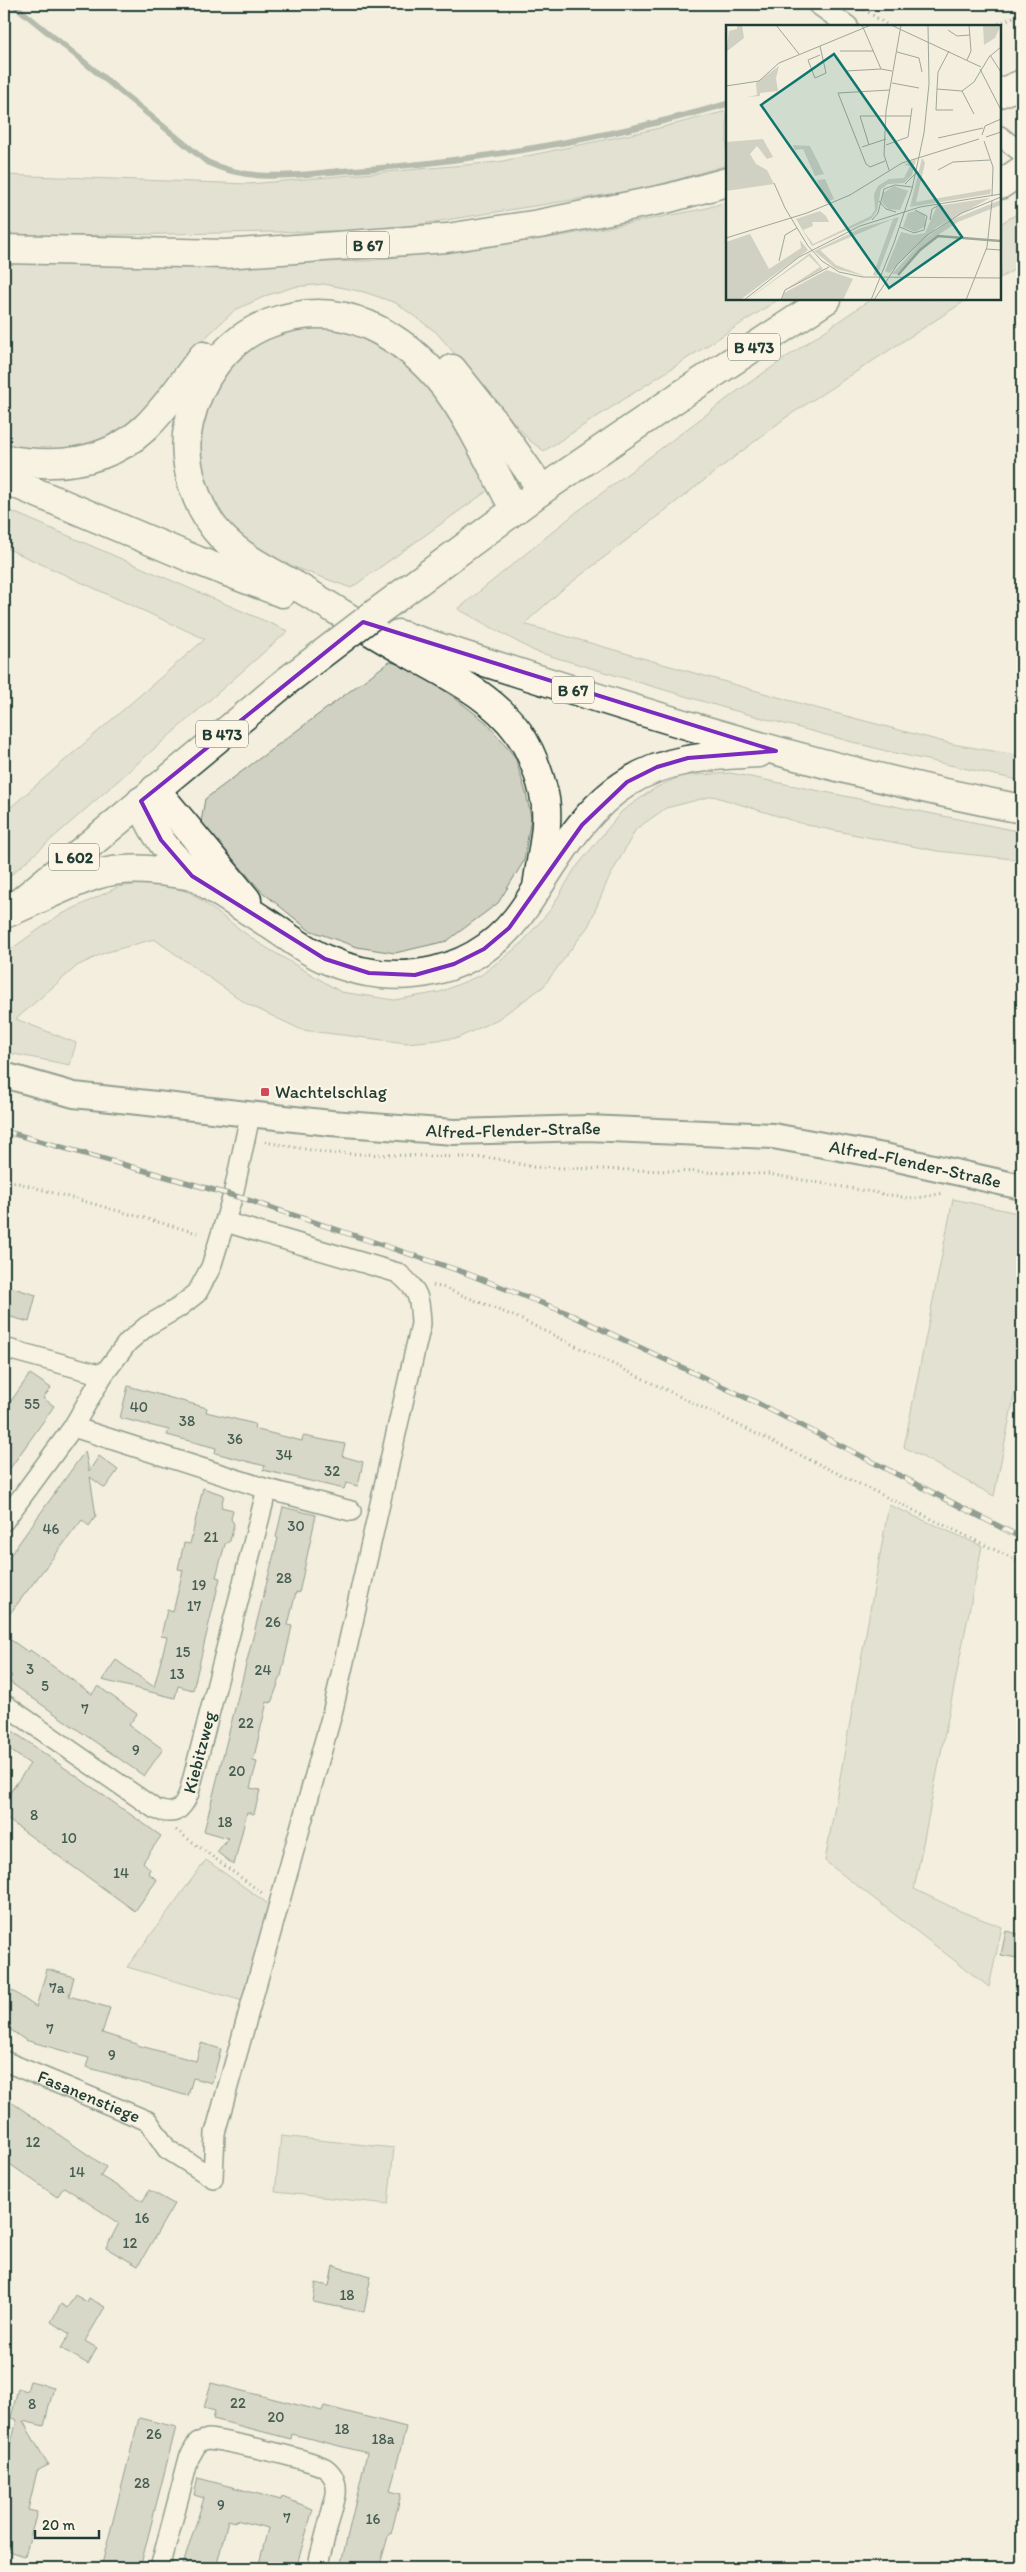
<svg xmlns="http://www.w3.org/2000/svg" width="1026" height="2572" font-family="Itim,sans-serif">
<rect width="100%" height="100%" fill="#f3eede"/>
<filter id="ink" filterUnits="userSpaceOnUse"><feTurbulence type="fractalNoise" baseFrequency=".02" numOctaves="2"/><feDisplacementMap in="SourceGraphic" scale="10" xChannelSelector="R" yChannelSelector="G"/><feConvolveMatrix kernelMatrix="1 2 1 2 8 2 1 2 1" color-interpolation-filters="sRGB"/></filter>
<g filter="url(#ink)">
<g fill="#d0d1c2" stroke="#78877b">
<polygon points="727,111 727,165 648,188 383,230 4,237 4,175 249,184 498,162 651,130"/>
<polygon points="727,202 727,299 779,299 544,451 529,440 436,332 396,303 364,292 324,284 294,287 268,295 235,310 209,334 186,363 167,393 104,445 64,453 28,452 4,442 4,258 276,263 366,261 556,237 703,209"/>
<polygon points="1022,211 1022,265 1000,278 1000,224"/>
<polygon points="871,299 968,299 785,418 563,589 524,624 816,708 952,744 1022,756 1022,781 886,751 725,708 534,651 458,609 578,511 736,392"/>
<path d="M309 323 358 332 405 356 449 403 490 489 351 588C309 572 261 559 229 526 201 498 192 428 211 393 222 372 241 350 262 338 276 331 295 328 309 323Z"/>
<polygon points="4,508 288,631 4,881 4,813 205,639 4,547"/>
<polygon points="389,662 400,664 442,688 486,722 515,757 526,793 531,817 524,861 498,903 447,941 395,953 357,947 309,930 261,891 201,822 205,799"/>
<polygon points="731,773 1022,832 1022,860 937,851 807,825 713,796 666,808 636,829 607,882 589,925 543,987 498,1019 458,1038 407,1043 302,1030 247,1004 154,939 104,953 77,966 16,1019 76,1043 70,1065 4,1052 4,954 58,916 118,887 155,882 191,893 257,942 341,992 394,1000 440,992 481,975 520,945 551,909 574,870 622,811 655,788 681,776"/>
<polygon points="953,1199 1022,1214 1022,1357 994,1496 904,1447"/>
<polygon points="889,1505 982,1546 914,1889 960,1911 1002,1927 989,1987 825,1861"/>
<polygon points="206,1860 271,1906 243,2001 127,1967"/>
<polygon points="281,2136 394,2148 388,2204 275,2192"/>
</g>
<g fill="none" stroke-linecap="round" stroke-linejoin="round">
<path stroke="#6c7d72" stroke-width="6" d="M13 4 207 162C250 183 295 175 341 171 471 162 601 140 727 104"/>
</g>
<g fill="#b8bcae" stroke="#1f3d34">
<polygon points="4,1285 36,1295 29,1322 4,1315"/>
<polygon points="30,1374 51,1388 43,1398 54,1406 4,1477 4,1411"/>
<polygon points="128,1386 207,1408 206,1412 255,1424 254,1429 302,1441 303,1436 345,1444 342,1456 363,1462 358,1486 346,1483 344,1489 263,1470 265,1466 215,1453 216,1448 167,1435 169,1430 120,1418"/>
<polygon points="85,1451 89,1471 99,1456 118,1470 105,1488 90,1477 96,1516 89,1526 82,1520 4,1621 4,1564"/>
<polygon points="203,1488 224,1495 221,1507 233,1510 231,1519 234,1524 230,1541 225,1544 216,1577 220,1578 193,1690 178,1686 175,1698 102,1680 116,1660 154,1687 167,1637 161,1636 167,1610 173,1612 183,1570 178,1569 184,1543 190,1544"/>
<polygon points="283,1507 316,1515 299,1593 296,1592 288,1625 292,1626 281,1676 271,1703 267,1702 253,1761 257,1762 250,1788 260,1790 254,1814 247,1812 234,1865 217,1852 228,1838 204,1831 278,1538 276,1537"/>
<polygon points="4,1635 28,1652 30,1650 92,1694 98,1686 137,1714 129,1725 163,1749 144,1776 8,1681 12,1676 4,1670"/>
<polygon points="4,1725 161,1836 143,1862 150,1869 148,1873 157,1880 135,1911 4,1817 4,1801 30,1764 4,1746"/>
<polygon points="1006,1931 1022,1935 1022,1959 1001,1955"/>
<polygon points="47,1969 74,1977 69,1996 110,2008 102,2033 137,2044 137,2045 196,2061 201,2043 221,2049 212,2083 193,2078 188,2096 86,2067 89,2058 25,2040 4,2025 4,1985 36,2007"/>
<polygon points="4,2097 106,2167 100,2176 143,2201 149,2190 174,2204 138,2266 106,2248 119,2223 64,2187 57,2197 4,2160 4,2146 10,2136 4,2132"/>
<polygon points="333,2266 371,2276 364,2312 313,2302 316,2283 329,2286"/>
<polygon points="75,2295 87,2302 89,2298 105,2307 85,2341 97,2348 88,2364 61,2348 70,2334 51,2322 61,2304 67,2308"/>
<polygon points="30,2381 54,2387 44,2426 23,2421 48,2465 37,2471 28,2510 37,2512 25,2556 4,2550 4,2468 17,2420 11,2418 18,2388 27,2391"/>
<polygon points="211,2383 322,2411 324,2406 406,2427 390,2491 401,2494 391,2534 389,2533 379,2568 340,2568 367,2453 292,2434 291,2439 213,2419 215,2411 204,2408"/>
<polygon points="139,2418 176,2427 140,2568 101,2568"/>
<polygon points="198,2478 281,2500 282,2497 313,2509 296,2568 258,2568 268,2528 236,2520 235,2522 228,2520 216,2568 182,2568 204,2498 194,2495"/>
</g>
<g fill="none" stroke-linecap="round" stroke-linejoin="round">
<defs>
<g id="minor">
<polyline points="817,4 848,26"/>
<polyline points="1000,136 1022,153"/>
<polyline points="4,1348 103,1375"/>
<polyline points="73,1427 267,1489 351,1511"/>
<polyline points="4,1521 73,1427 103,1375 128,1342 147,1326 178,1308 197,1293 211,1267 233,1195 250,1116"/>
<path id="s1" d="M4 1704 155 1809C174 1816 181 1812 189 1793L267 1489"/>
<path id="s2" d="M4 2061 148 2121 167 2149 213 2178 215 2133 332 1714 421 1324C420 1298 419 1290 398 1273L225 1222"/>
<path d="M160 2568 189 2458 198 2442 208 2439C227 2441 310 2459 325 2468 335 2475 337 2484 336 2495L317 2568"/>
</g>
<g id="tertiary">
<path id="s3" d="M4 1075 74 1095 331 1123 454 1132 587 1128 773 1136 884 1156 1022 1187"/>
</g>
<g id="primary">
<polyline points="373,615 542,490 681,395"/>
<polyline points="18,904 288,680"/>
</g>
<g id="trunk">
<polyline points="1000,93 1022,84"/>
<polyline points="1000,185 1022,170"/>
<polyline points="4,249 225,254 447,238 539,224 669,198 727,182"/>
<polyline points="452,369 495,423 542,490"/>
<polyline points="681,395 827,299"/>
<path d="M4 459C54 468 105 465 145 428 167 407 184 380 203 356"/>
<polyline points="4,479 196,560 282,593"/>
<path d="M515 510C474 436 450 362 368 325 335 310 303 311 270 323 226 339 199 379 189 423 180 460 196 511 223 538 244 560 276 574 303 590 340 612 376 636 414 656 451 677 492 696 518 732 530 749 539 773 544 794 551 823 540 859 537 888"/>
<path d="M398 634C604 701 810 768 1022 809"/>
<polyline points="155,789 247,900"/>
<path d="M141 801C164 868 212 886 266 922 286 935 304 950 325 959 397 991 480 975 525 907 554 864 582 810 628 782 668 757 713 756 759 753"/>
<path d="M7 913C36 901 66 885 96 875 127 865 162 871 192 876"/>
</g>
</defs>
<use href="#minor" stroke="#1f3d34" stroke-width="22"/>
<use href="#tertiary" stroke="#1f3d34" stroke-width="28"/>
<use href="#primary" stroke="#1f3d34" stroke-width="31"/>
<use href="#trunk" stroke="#1f3d34" stroke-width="31"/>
<g stroke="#1f3d34" stroke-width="3" stroke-dasharray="1 4" stroke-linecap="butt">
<polyline points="856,4 889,26"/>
<polyline points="994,26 1022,13"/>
<polyline points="265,1142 328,1153 493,1158 533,1167 768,1174 913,1199 944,1193"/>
<polyline points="4,1179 201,1234"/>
<polyline points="433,1286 442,1287 516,1317 1022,1563"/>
<polyline points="176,1830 262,1893"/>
</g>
<use href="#minor" stroke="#fcf5e5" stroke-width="19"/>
<use href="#tertiary" stroke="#fcf5e5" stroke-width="24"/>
<use href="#primary" stroke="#fcf5e5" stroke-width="28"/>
<use href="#trunk" stroke="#fcf5e5" stroke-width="28"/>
<defs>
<polyline id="rail" points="4,1131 242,1198 463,1272 567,1313 753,1401 1022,1538"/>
</defs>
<use href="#rail" stroke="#1f3d34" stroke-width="5.5"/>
<use href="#rail" stroke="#fcf5e5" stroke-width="4" stroke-dasharray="11" stroke-linecap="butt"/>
<defs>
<polyline id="primary-bridge" points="288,680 373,615"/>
</defs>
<use href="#primary-bridge" stroke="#1f3d34" stroke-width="31" stroke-linecap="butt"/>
<use href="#primary-bridge" stroke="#fcf5e5" stroke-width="28"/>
</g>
</g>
<path d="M0 0H1026V2572H0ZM363 622 776 751 688 758 657 767 627 782 582 825 509 928 484 949 454 964 415 975 369 973 325 959 192 876 161 840 141 801Z" fill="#f3eede" fill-opacity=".55" fill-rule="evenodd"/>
<path fill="none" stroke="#7b2cbf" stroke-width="4" stroke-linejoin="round" d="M363 622 776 751 688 758 657 767 627 782 582 825 509 928 484 949 454 964 415 975 369 973 325 959 192 876 161 840 141 801Z"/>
<rect fill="#d1495b" stroke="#fcf5e5" stroke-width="2" x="260" y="1087" width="10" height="10" rx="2.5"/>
<g text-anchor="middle" stroke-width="4.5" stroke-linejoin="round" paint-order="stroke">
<g font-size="15" fill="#455d52">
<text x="32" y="1409">55</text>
<text x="139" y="1412">40</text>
<text x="187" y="1426">38</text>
<text x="235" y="1444">36</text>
<text x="284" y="1460">34</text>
<text x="332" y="1476">32</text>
<text x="296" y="1531">30</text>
<text x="51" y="1534">46</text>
<text x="211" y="1542">21</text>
<text x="284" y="1583">28</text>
<text x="199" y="1590">19</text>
<text x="194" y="1611">17</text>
<text x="273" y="1627">26</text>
<text x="183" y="1657">15</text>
<text x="30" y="1674">3</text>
<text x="263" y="1675">24</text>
<text x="177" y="1679">13</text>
<text x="45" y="1691">5</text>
<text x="85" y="1714">7</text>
<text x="246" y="1728">22</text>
<text x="136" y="1755">9</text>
<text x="237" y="1776">20</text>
<text x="34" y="1820">8</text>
<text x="225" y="1827">18</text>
<text x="69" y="1843">10</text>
<text x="121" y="1878">14</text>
<text x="57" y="1993">7a</text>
<text x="50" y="2034">7</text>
<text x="112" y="2060">9</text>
<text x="33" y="2147">12</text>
<text x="77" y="2177">14</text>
<text x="142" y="2223">16</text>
<text x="130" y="2248">12</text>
<text x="347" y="2300">18</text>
<text x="238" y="2408">22</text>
<text x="32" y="2409">8</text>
<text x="276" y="2422">20</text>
<text x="342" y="2434">18</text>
<text x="154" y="2439">26</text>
<text x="383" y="2444">18a</text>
<text x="142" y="2488">28</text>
<text x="221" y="2510">9</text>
<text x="287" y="2523">7</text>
<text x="373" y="2524">16</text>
</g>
<g fill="#fcf5e5" stroke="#617469" stroke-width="1">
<rect x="347" y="231.5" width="42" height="27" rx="4"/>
<rect x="728" y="333.5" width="52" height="27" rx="4"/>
<rect x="552" y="676.5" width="42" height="27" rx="4"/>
<rect x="196" y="720.5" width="52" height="27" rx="4"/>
<rect x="49" y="843.5" width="50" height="27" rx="4"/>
</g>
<g font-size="16" font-weight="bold" fill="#1f3d34">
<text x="368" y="251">B 67</text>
<text x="754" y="353">B 473</text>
<text x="573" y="696">B 67</text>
<text x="222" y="740">B 473</text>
<text x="74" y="863">L 602</text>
</g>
<g font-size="18" fill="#1f3d34" stroke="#fcf5e5" text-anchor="start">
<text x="275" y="1098">Wachtelschlag</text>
</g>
<g font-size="18" fill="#1f3d34" stroke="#fcf5e5">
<text dy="6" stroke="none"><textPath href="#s3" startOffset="514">Alfred-Flender-Straße</textPath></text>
<text dy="6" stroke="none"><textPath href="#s3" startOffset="919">Alfred-Flender-Straße</textPath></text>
<text dy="6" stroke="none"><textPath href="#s1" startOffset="270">Kiebitzweg</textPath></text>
<text dy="6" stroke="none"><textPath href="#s2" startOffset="92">Fasanenstiege</textPath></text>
</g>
</g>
<g transform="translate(726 25)">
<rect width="275" height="275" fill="#f3eede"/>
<path d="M11 0H16L18 13 0 27 3 6 11 4ZM257 0H275L269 13 258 20ZM53 41 50 53 52 66 34 68V71L21 72 31 70 30 58ZM37 114 47 132 41 134 31 121 24 129 30 139 41 145 48 159 0 166V117ZM67 120 84 121 98 149 89 151 77 124 69 125ZM196 133 199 138 190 177 265 164 264 169 184 182ZM190 134 186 150 178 158 162 159 155 164 151 186 145 194 86 221 70 194 94 186 100 191 103 197H86L87 201 77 205 87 219 145 191 149 185 148 169 152 161 163 154 178 153 184 141 178 140ZM99 154 108 174 100 178 91 155ZM168 161 182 166 174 185 162 184 156 177 157 168ZM264 173 211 202 163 248 159 246 175 207 188 210 199 208 211 181ZM275 175V180L232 197 209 212 171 249H166L197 215 225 195ZM189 186 199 190 200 201 189 207 177 202 182 188ZM173 192 151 251 147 250 167 194 94 225 110 240 139 251 110 244 88 226 135 203ZM24 209 43 244 75 223 74 215 82 225 14 275H0V217ZM84 228 97 244 57 266 94 242 83 231 21 275ZM101 245 127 254 117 275H56L58 268Z" fill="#d0d1c2"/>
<path fill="none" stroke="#a0a89b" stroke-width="2.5" d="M172 250 194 225 212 211 275 216"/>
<path fill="none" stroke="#9ea79a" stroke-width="1" d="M50 0 73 29M136 0 155 44 166 46M165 0 255 42M222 5 231 11 244 10M114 26H148M171 27 193 33 196 47M94 30 82 35 89 53 100 48 94 21M264 30 275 47M241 35 245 26 243 0M254 44 275 85M120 46 155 44M166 58 193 63M0 61 33 56 53 38 145 0M211 64 212 47 223 26M236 66 248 89M112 68 140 139 144 142 159 136M112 68 164 65M227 85H210L211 64 236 66 248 57 263 32 275 22M256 110 259 101 275 94M260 112 275 107M212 113 257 103M258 116 267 142 266 171M143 120 134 91H185M160 120 182 112 186 83M136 122 160 114M163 145 158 130 160 86 175 0M212 145 227 137 264 135M48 158 59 183 82 221 96 236 113 247 137 252 275 253M179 159 190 148M153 176 160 184 170 187M146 195 152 188 158 164 169 160 186 162M204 195 206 184 213 180M174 202 188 208 198 205 201 191 189 185M0 213 81 188 124 170 176 138 253 114M168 218 186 164 198 108 203 59 202 0M260 224 275 225M53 236 59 210 71 203M18 275 73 232 134 201 194 182 275 169M55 275 59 265 103 242M145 275 168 218M148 275 171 240 200 211 236 188 275 172M240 275 261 222 266 176"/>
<path fill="#0f766e" fill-opacity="0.15" stroke="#0f766e" stroke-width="2.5" d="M108 29 236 212 163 263 35 80Z"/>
<rect width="275" height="275" fill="none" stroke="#1f3d34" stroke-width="2.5"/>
</g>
<rect width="1026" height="2572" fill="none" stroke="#fcf5e5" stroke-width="20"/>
<rect x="10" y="10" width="1006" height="2552" fill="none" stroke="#1f3d34" stroke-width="2" filter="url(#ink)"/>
<path d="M35 2530v8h64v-8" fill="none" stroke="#1f3d34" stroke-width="2.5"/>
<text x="42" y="2530" font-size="15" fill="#1f3d34" stroke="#fcf5e5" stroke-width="4" paint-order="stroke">20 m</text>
</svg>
